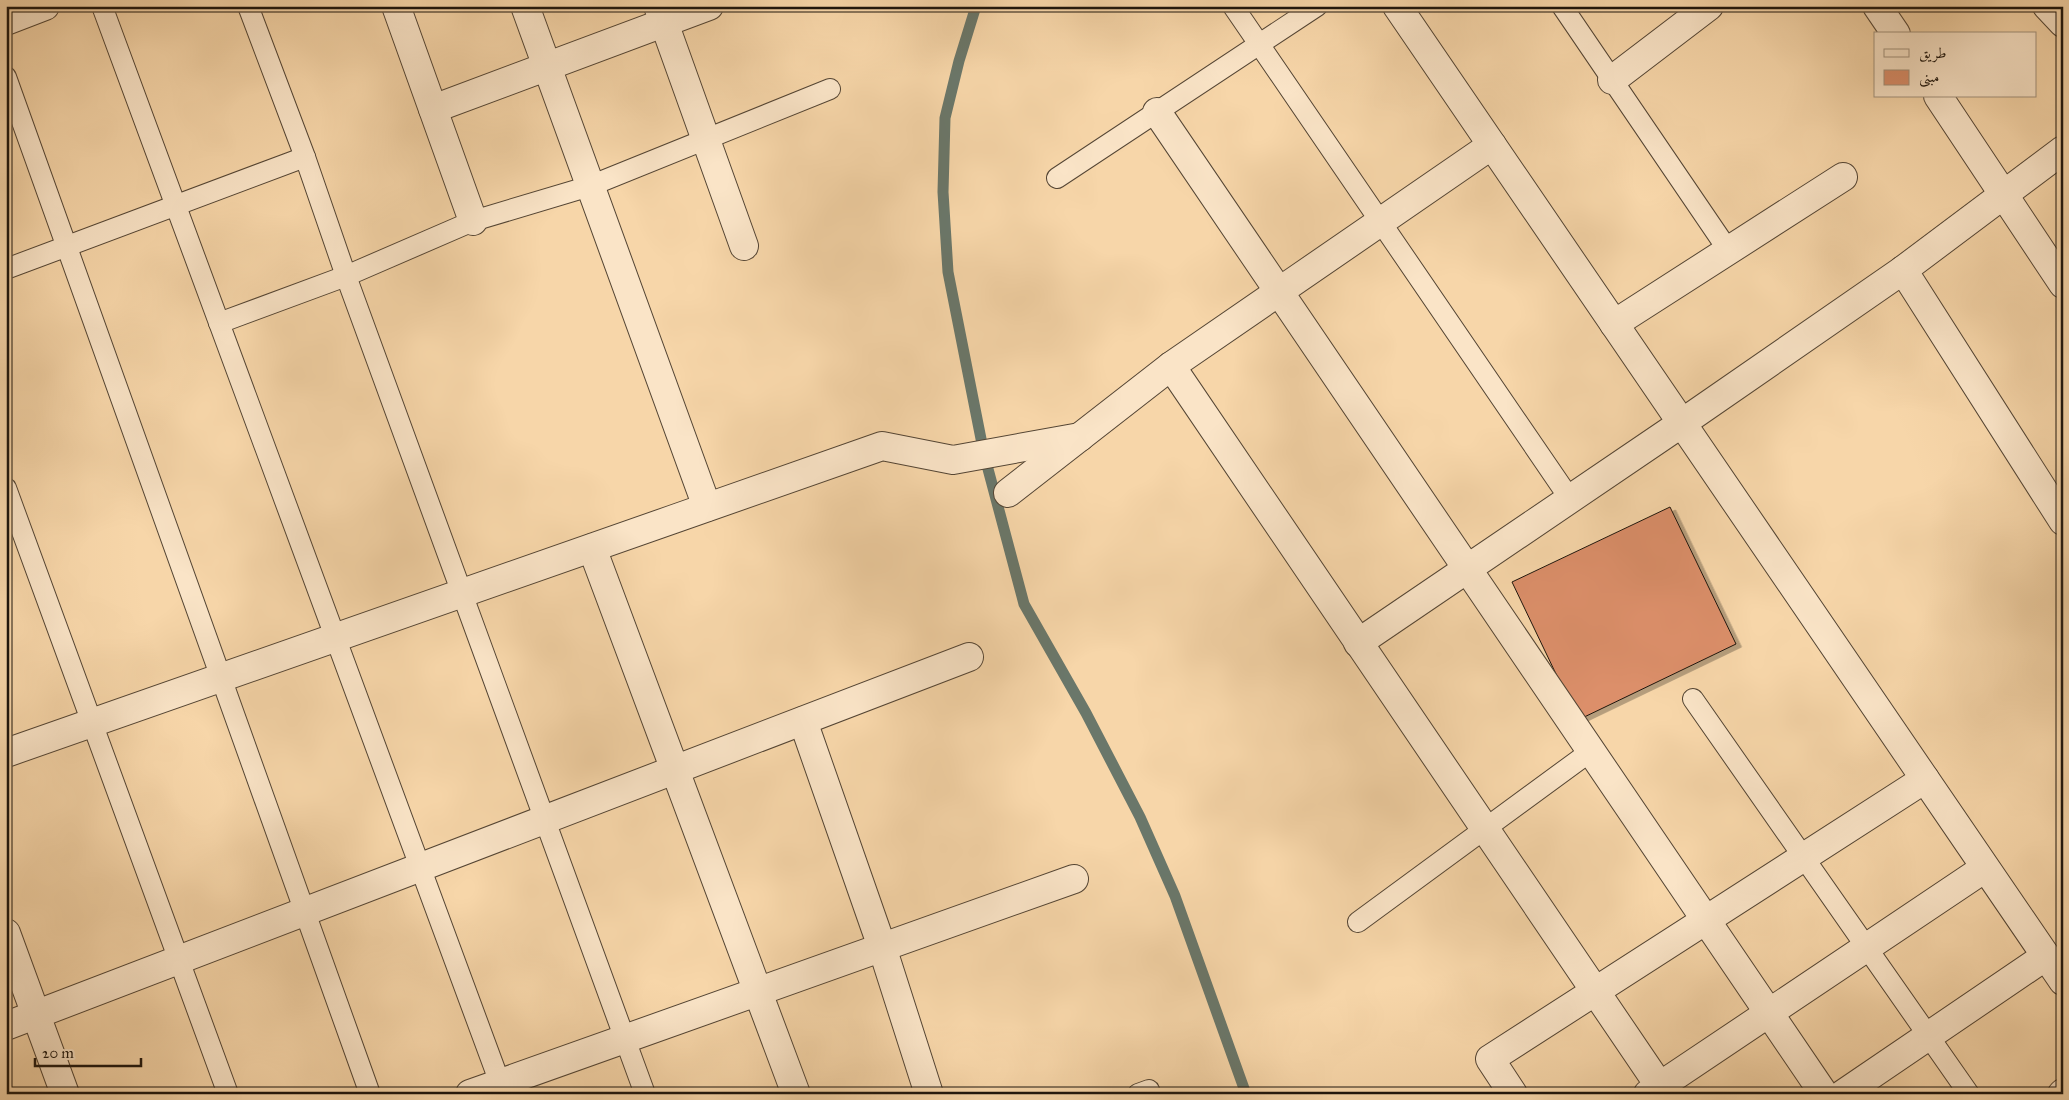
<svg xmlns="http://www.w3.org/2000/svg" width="2069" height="1100" font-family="'IM FELL Great Primer',Amiri,serif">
<defs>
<filter id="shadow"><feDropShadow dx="5.5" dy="3" stdDeviation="0" flood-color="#0004"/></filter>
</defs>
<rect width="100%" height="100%" fill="#f7d6a9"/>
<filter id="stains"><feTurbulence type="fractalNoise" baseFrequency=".004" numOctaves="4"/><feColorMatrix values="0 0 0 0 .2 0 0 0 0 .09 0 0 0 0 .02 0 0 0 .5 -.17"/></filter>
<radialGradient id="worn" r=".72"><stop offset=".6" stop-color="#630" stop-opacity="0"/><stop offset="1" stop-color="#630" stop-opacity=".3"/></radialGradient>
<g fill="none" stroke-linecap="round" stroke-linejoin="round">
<polyline stroke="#6a776a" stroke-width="11" points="976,6 959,61 945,118 943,192 948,272 984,454 1024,604 1086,713 1140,817 1175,896 1246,1094"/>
</g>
<polygon fill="#dc8f6b" stroke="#1d150d" filter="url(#shadow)" points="1670,507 1736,644 1578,720 1512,582"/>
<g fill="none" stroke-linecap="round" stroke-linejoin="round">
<defs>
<g id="service">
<polyline points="102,6 504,1094"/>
<polyline points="248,6 305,157 346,276 645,1094"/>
<polyline points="1233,6 1570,499"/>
<polyline points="1562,6 1728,250"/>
<polyline points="6,77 370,1094"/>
<polyline points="1057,178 1317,6"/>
<polyline points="6,269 305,157"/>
<polyline points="219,323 346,276 473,221 590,186 830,89"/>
<polyline points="6,488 228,1094"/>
<polyline points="1693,699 1969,1094"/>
<polyline points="1358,922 1591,751"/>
<polyline points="1138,1094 1149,1090"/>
</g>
<g id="minor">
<polyline points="396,6 473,221"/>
<polyline points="525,6 707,507"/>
<polyline points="658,6 744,246"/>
<polyline points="1397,6 2063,981"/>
<polyline points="1877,6 1896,34"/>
<polyline points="2047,6 2063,23"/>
<polyline points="6,21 45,6"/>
<polyline points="1612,80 1709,6"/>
<polyline points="1938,96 2063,284"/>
<polyline points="433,109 709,6"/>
<polyline points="1157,112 1824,1094"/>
<polyline points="1903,270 2063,521"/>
<polyline points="1614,324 1843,177"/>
<polyline points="1171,366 1665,1094"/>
<polyline points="1008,493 1171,366 1492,145"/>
<polyline points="592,548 796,1094"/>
<polyline points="1358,643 1682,423 1903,270 2063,150"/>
<polyline points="803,721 882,947 929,1094"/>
<path d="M6 753C299 652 590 548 882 446L953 460 1080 437"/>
<polyline points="6,1026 969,657"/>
<polyline points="470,1094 1074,879"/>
<polyline points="1513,1094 1490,1059 1925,779"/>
<polyline points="1648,1094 1985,868"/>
<polyline points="1843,1094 2046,956"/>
<polyline points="2062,1094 2063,1093"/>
</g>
<polyline id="tertiary" points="6,933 65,1094"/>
</defs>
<use href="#service" stroke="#544534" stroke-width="22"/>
<use href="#minor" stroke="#544534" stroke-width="30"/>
<use href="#tertiary" stroke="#544534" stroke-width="30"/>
<use href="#service" stroke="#fae4c7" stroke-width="20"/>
<use href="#minor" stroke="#fae4c7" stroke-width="28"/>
<use href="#tertiary" stroke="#fae4c7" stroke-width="28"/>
</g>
<rect width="2069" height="1100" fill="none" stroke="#f7d6a9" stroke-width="25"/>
<rect x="8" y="8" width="2054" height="1085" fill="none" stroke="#1d150d" stroke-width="2.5"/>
<rect x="12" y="12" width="2044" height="1075" fill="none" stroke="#1d150d"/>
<rect x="1874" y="32" width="162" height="65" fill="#fae4c7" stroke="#a2917d"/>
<rect x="1884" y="49" width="25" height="8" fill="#fae4c7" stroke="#a2917d"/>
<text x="1919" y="58" font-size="15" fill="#1d150d">طريق</text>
<rect x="1884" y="70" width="25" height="15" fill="#dc8f6b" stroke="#a2917d"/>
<text x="1919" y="82" font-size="15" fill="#1d150d">مبنى</text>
<path d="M35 1058v8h106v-8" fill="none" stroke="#1d150d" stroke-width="2.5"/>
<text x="42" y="1058" font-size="15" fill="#1d150d" stroke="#fae4c7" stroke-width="4" paint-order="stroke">20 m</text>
<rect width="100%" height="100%" filter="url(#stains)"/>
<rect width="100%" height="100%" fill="url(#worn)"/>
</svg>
